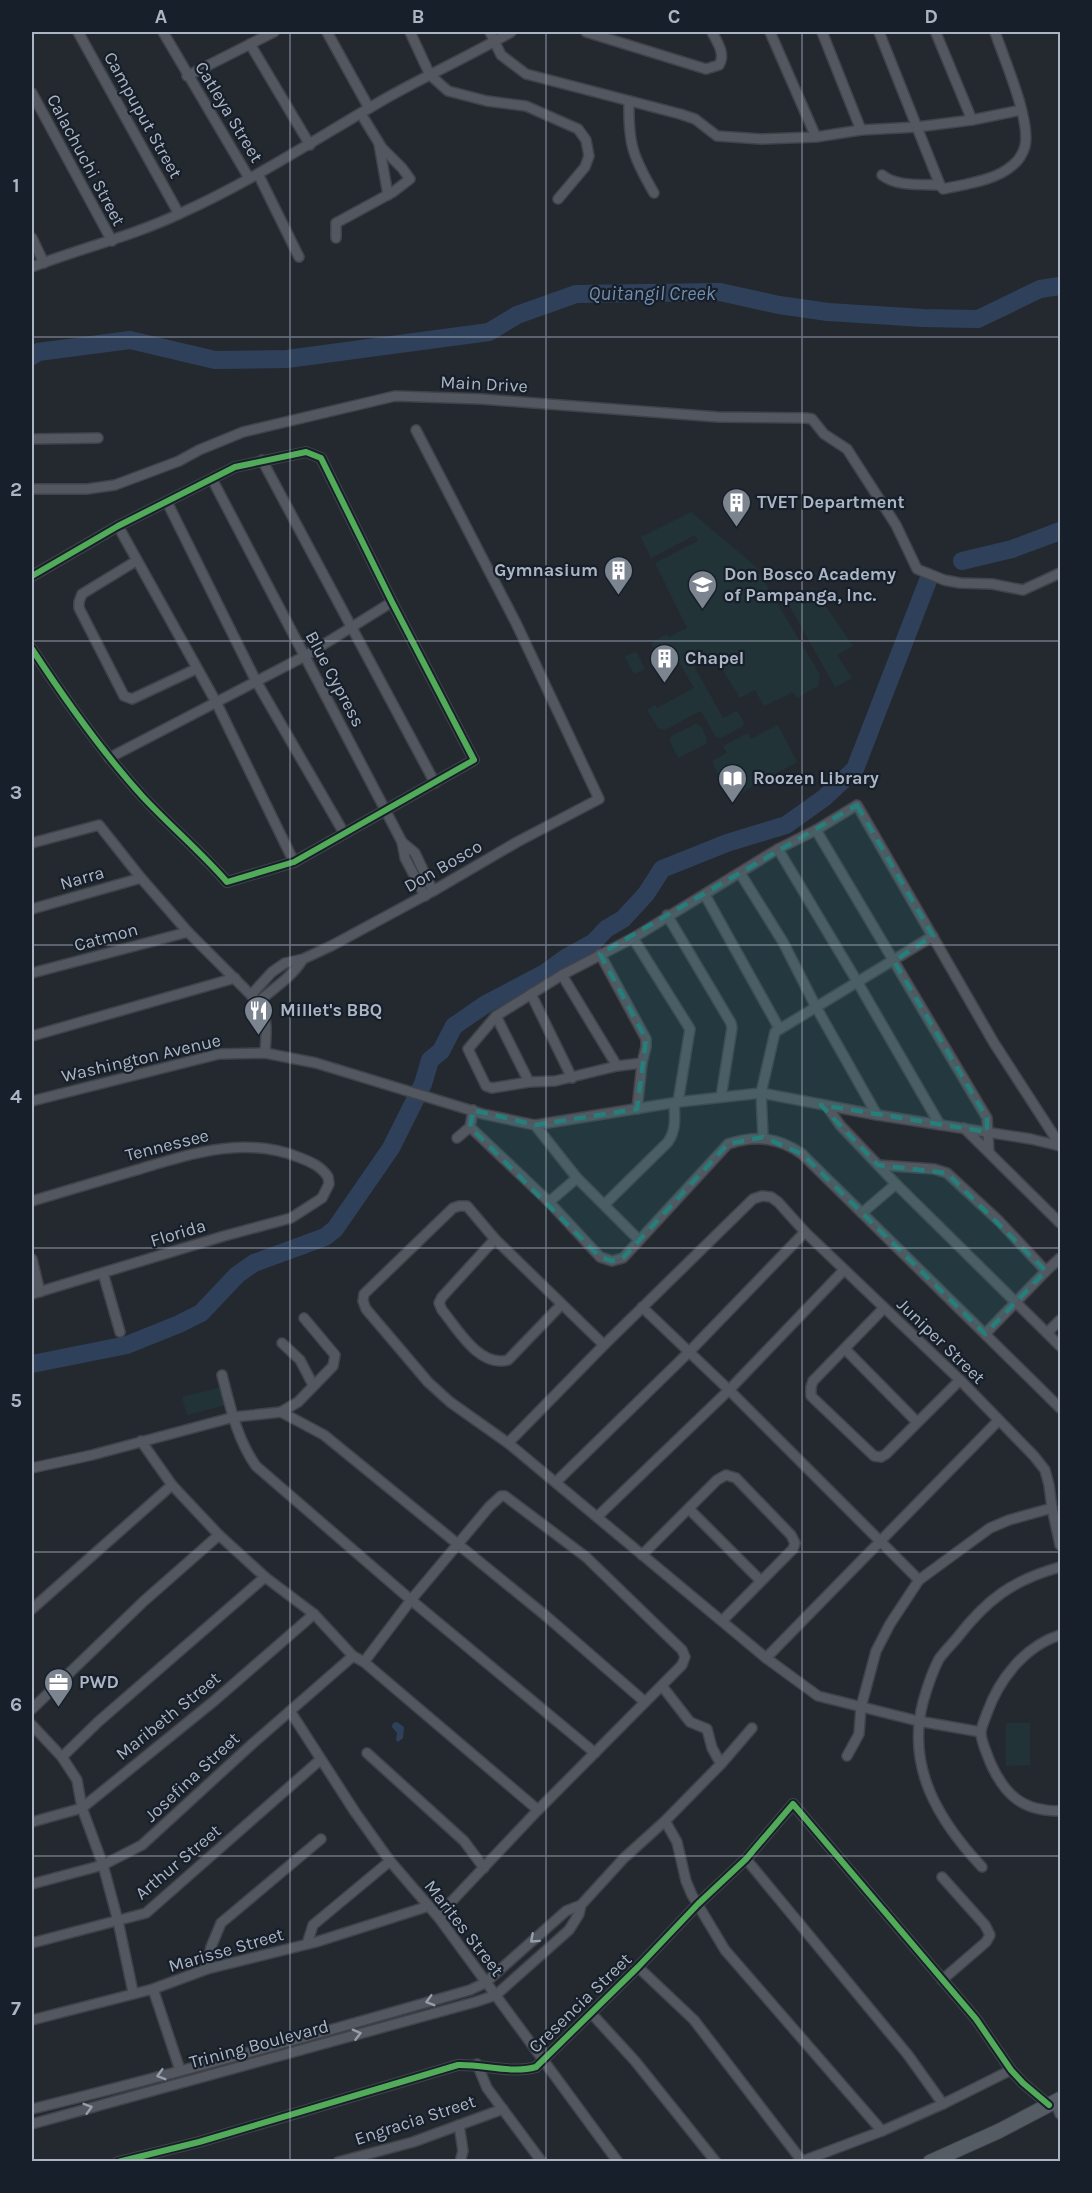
<svg xmlns="http://www.w3.org/2000/svg" width="1092" height="2193" font-family="Karla,sans-serif">
<rect width="100%" height="100%" fill="#242930"/>
<g fill="#213336">
<polygon points="691,512 755,566 820,675 818,686 797,698 793,692 764,706 755,690 740,698 714,656 694,666 723,718 737,711 744,722 743,726 721,738 716,737 701,711 664,730 658,728 647,710 655,705 657,708 694,688 675,655 661,661 651,643 667,634 669,637 687,628 655,563 698,541 695,535 651,558 641,537"/>
<polygon points="813,588 853,646 837,655 852,678 835,687 788,603"/>
<polygon points="636,651 645,669 634,674 625,657"/>
<polygon points="696,724 701,726 707,739 706,744 678,758 669,739 673,735"/>
<polygon points="778,725 797,762 730,799 712,761 727,753 723,746 748,733 751,739"/>
<polygon points="221,1387 226,1405 187,1415 182,1397"/>
<polygon points="1006,1723 1030,1723 1030,1765 1006,1766"/>
</g>
<polygon fill="#2f415a" points="397,1722 404,1727 403,1738 398,1742 396,1740 397,1733 392,1727 393,1723"/>
<g fill="none" stroke-linecap="round" stroke-linejoin="round">
<g stroke="#2f415a" stroke-width="18">
<polyline points="32,356 38,352 130,340 215,360 287,359 489,332 517,315 576,294 720,292 779,305 828,312 923,318 978,319 1040,289 1060,286"/>
<polyline points="962,561 1012,549 1060,531"/>
<polyline points="32,1364 127,1345 179,1324 201,1313 237,1275 254,1263 325,1237 335,1229 391,1148 423,1084 430,1060 441,1051 454,1026 486,1004 545,973 567,957 594,942 606,929 623,919 646,894 662,869 727,843 786,825 824,798 855,769 929,578"/>
</g>
<defs>
<g id="minor">
<polyline points="78,32 179,214"/>
<polyline points="163,32 249,178"/>
<polyline points="327,32 369,108"/>
<polyline points="410,32 430,75 448,91 487,101 526,106 578,129 586,140 589,156 585,167 558,199"/>
<polyline points="490,32 501,55 526,74 680,114 695,119 717,136 761,139 816,137 861,130 917,127 972,120 1021,110"/>
<path d="M586 32 706 69 719 65C726 54 717 42 712 32"/>
<polyline points="770,32 816,137"/>
<polyline points="822,32 861,130"/>
<path d="M879 32 940 185 943 189C965 184 995 181 1013 165 1018 161 1023 153 1025 146 1031 120 1004 59 995 32"/>
<polyline points="936,33 972,120"/>
<polyline points="250,44 310,145"/>
<polyline points="187,76 274,32"/>
<polyline points="32,93 112,241"/>
<path d="M629 101C628 144 633 157 654 193"/>
<polyline points="379,144 388,195"/>
<polyline points="258,174 299,257"/>
<path d="M882 175C897 187 921 184 940 185"/>
<polyline points="32,238 44,263"/>
<polyline points="336,238 336,223 393,192 410,179 402,168 382,148 361,114"/>
<path d="M32 267C81 248 133 236 181 213 252 181 316 139 383 100 425 76 470 56 511 32"/>
<polyline points="32,439 98,438"/>
<polyline points="262,460 435,783"/>
<polyline points="212,479 402,842 415,853 433,891"/>
<polyline points="32,489 87,489 115,485 179,461 199,450 243,432 395,396 481,399 718,417 806,418 812,419 824,434 847,449 896,525 917,569 944,580 960,583 992,584 1023,590 1060,573"/>
<polyline points="167,502 256,681 344,833"/>
<polyline points="118,526 216,702 294,862"/>
<polyline points="136,561 82,594 79,602 79,608 124,696 132,699 196,669"/>
<path d="M32 576 118 526 235 467 306 452 321 458 392 602 474 760 294 862 227 882C201 852 170 826 143 797 101 751 66 701 32 649"/>
<polyline points="109,758 305,656 392,602"/>
<polyline points="816,830 987,1118 989,1152"/>
<polyline points="402,842 405,858 425,896"/>
<path d="M32 843 99 825 141 878 188 932 258 1002C269 1017 266 1036 265 1053"/>
<polyline points="778,849 858,983 940,1125"/>
<polyline points="740,873 783,942 816,1007 877,1115"/>
<polyline points="705,895 779,1028"/>
<polyline points="32,909 141,878"/>
<polyline points="667,915 731,1023 732,1028 721,1097"/>
<polyline points="633,938 690,1029 678,1102"/>
<polyline points="600,954 646,1039 646,1047 642,1063 637,1109"/>
<polyline points="32,973 188,932"/>
<polyline points="562,975 617,1066"/>
<polyline points="531,994 572,1078"/>
<polyline points="251,995 272,972 285,963 303,959 331,946 433,891 517,842 599,799 516,623 416,430"/>
<path d="M258 1002C274 988 292 977 303 959"/>
<polyline points="496,1016 529,1082"/>
<polyline points="32,1036 235,978"/>
<polyline points="642,1063 617,1066 555,1081 529,1082 492,1088 486,1086 468,1049 496,1016 562,975 633,938 778,849 816,830 857,805 994,1043 1060,1145"/>
<polyline points="32,1101 219,1054 265,1053 316,1063 483,1114 535,1125 678,1102 761,1093 877,1115 1031,1139 1060,1146"/>
<polyline points="827,1106 840,1125 896,1184 1060,1346"/>
<polyline points="473,1110 470,1127 549,1202 577,1178"/>
<polyline points="535,1125 577,1178 639,1240"/>
<polyline points="964,1128 1060,1223"/>
<polyline points="763,1137 761,1093 775,1032 933,936"/>
<polyline points="457,1138 470,1127"/>
<polyline points="878,1165 934,1169 947,1173 999,1221 1046,1271"/>
<path d="M32 1201C65 1191 99 1181 133 1171 187 1155 243 1135 298 1157 311 1162 321 1166 328 1177L329 1184 322 1198 291 1218 224 1236 32 1294"/>
<path d="M549 1202 600 1257 612 1261 623 1258 728 1144C755 1135 778 1137 802 1154L1060 1408"/>
<path d="M605 1204 668 1142C676 1130 675 1118 674 1104"/>
<polyline points="862,1213 896,1184"/>
<path d="M495 1239 442 1297 439 1303 442 1310C457 1328 479 1368 508 1360L561 1305"/>
<polyline points="32,1259 40,1292"/>
<polyline points="103,1273 120,1332"/>
<polyline points="642,1307 729,1390 919,1580"/>
<polyline points="883,1309 813,1381 811,1387 811,1396 874,1456 881,1457 886,1454 960,1380"/>
<polyline points="1047,1333 1060,1320"/>
<polyline points="985,1334 1046,1271 1060,1258"/>
<polyline points="282,1343 300,1360 313,1385"/>
<polyline points="604,1345 495,1239 467,1206 459,1206 453,1208 364,1294 363,1301 366,1309 428,1382 450,1402 508,1443 766,1658 818,1696 918,1721 981,1732"/>
<polyline points="845,1349 917,1422"/>
<path d="M222 1375C230 1406 237 1439 256 1466L411 1600 595 1753"/>
<polyline points="281,1412 298,1402 333,1366 335,1355 304,1318"/>
<polyline points="141,1441 172,1485 219,1535 265,1577 314,1614 353,1656 364,1662 538,1810"/>
<polyline points="508,1443 604,1345 753,1199 762,1196 771,1197 778,1202 805,1232 960,1380 1034,1456 1045,1470 1049,1485 1052,1508 1060,1545"/>
<polyline points="32,1468 92,1455 234,1417 281,1412 324,1435 546,1616 645,1702"/>
<polyline points="556,1482 689,1352 805,1232"/>
<polyline points="689,1509 760,1580"/>
<polyline points="597,1517 729,1390 844,1270"/>
<polyline points="642,1555 717,1480 726,1475 736,1478 791,1535 795,1543 793,1549 723,1620"/>
<polyline points="32,1609 172,1485"/>
<path d="M1060 1635C1025 1646 999 1679 987 1713 985 1719 982 1725 981 1731 980 1740 987 1753 990 1762 1005 1796 1023 1811 1060 1811"/>
<polyline points="766,1658 998,1421"/>
<polyline points="364,1662 411,1600 489,1507 501,1496 505,1496 586,1557 682,1650 685,1657 682,1665 538,1810 452,1901 439,1918"/>
<polyline points="662,1686 690,1722 707,1729 712,1748 721,1764"/>
<polyline points="32,1709 144,1601 219,1535"/>
<polyline points="290,1711 355,1812 390,1861 439,1918 618,2162"/>
<polyline points="32,1725 62,1757 77,1780 82,1808 103,1865 118,1921 133,1992"/>
<polyline points="367,1753 464,1841 484,1868"/>
<polyline points="847,1756 859,1734 861,1707 876,1651 890,1624 919,1580 990,1528 1009,1520 1052,1508"/>
<polyline points="62,1757 98,1722 265,1577"/>
<polyline points="665,1821 677,1842 686,1881 692,1895 725,1950 882,2131"/>
<polyline points="32,1822 82,1808 214,1701 314,1614"/>
<polyline points="746,1859 908,2055 943,2104"/>
<path d="M982 1867C939 1821 906 1768 923 1702 927 1688 932 1672 939 1659 944 1652 951 1645 957 1638 987 1599 1013 1580 1060 1567"/>
<polyline points="32,1884 103,1865 142,1845 251,1745 353,1656"/>
<polyline points="32,1943 146,1913 320,1760"/>
<polyline points="307,1944 313,1925 390,1861"/>
<polyline points="638,1967 694,2020 802,2161"/>
<polyline points="207,1969 211,1947 221,1923 321,1839"/>
<polyline points="942,1980 986,1942 990,1935 985,1925 942,1877"/>
<polyline points="153,1989 180,2070"/>
<polyline points="592,2014 635,2061 716,2162"/>
<polyline points="32,2020 153,1989 207,1969 316,1942 429,1906"/>
<polyline points="477,2064 487,2088 542,2162"/>
<polyline points="1055,2102 1060,2114"/>
<path d="M32 2109C179 2073 325 2032 470 1990L485 1983 566 1911 581 1905 624 1858 665 1821 721 1764 752 1728"/>
<polyline points="32,2124 475,2002 496,1995 569,1930 579,1914 581,1905"/>
<polyline points="459,2125 463,2151 460,2162"/>
<path d="M118 2162 199 2142 458 2065C483 2064 512 2074 536 2067L638 1967 698 1904 746 1859 793 1804 976 2019 1011 2070 1023 2083 1049 2105"/>
<polyline points="338,2162 413,2142 503,2109"/>
<polyline points="800,2162 882,2131 943,2104 1011,2070"/>
</g>
<polyline id="secondary" points="930,2162 999,2131 1060,2099"/>
</defs>
<use href="#minor" stroke="#404349" stroke-width="12"/>
<use href="#secondary" stroke="#404349" stroke-width="16"/>
<use href="#minor" stroke="#525760" stroke-width="9"/>
<use href="#secondary" stroke="#565c64" stroke-width="14"/>
<defs>
<g id="cycleway">
<path d="M32 576 118 526 235 467 306 452 321 458 392 602 474 760 294 862 227 882C201 852 170 826 143 797 101 751 66 701 32 649"/>
<path d="M118 2162 199 2142 458 2065C483 2064 512 2074 536 2067L638 1967 698 1904 746 1859 793 1804 976 2019 1011 2070 1023 2083 1049 2105"/>
</g>
</defs>
<use href="#cycleway" stroke="#171f2a" stroke-width="10"/>
<use href="#cycleway" stroke="#51ab58" stroke-width="6"/>
</g>
<defs><path id="oneway-chevron" d="M-2-3.5L2.5 0L-2 3.5" fill="none" stroke-width="1.6" stroke-linecap="round" stroke-linejoin="round" transform="scale(1.5)"/></defs>
<g stroke="#959eab">
<use href="#oneway-chevron" transform="translate(534 1939) rotate(138)"/>
<use href="#oneway-chevron" transform="translate(430 2001) rotate(164)"/>
<use href="#oneway-chevron" transform="translate(357 2034) rotate(-15)"/>
<use href="#oneway-chevron" transform="translate(161 2075) rotate(164)"/>
<use href="#oneway-chevron" transform="translate(88 2108) rotate(-16)"/>
</g>
<path fill="#267f7b" fill-opacity="0.2" stroke="#267f7b" stroke-width="4.5" stroke-dasharray="12 8" stroke-linejoin="round" d="M857 805 933 936 894 961 987 1118V1132L821 1105 878 1165 947 1173 1046 1271 985 1334 802 1154 763 1137 728 1144 623 1258 612 1261 600 1257 470 1127 473 1110 535 1125 637 1109 646 1039 600 954Z"/>
<path fill="none" stroke="#abb5c4" stroke-width="1.5" stroke-opacity="0.55" d="M290 32V2162M546 32V2162M802 32V2162M32 337H1060M32 641H1060M32 945H1060M32 1248H1060M32 1552H1060M32 1856H1060"/>
<defs>
<symbol id="building-pin" viewBox="-11 -11 22 30"><path d="M0 17L-7.5 6A9.5 9.5 0 1 1 7.5 6Z" fill="#7c8490" stroke="#171f2a"/><path d="M-4-6H4V6H1V3H-1V6H-4ZM-2.5-4.3h1.7v1.8h-1.7ZM.8-4.3h1.7v1.8H.8ZM-2.5-1h1.7V.8h-1.7ZM.8-1h1.7V.8H.8Z" fill="#fff"/></symbol>
<symbol id="school-pin" viewBox="-11 -11 22 30"><path d="M0 17L-7.5 6A9.5 9.5 0 1 1 7.5 6Z" fill="#7c8490" stroke="#171f2a"/><path d="M0-5L7-2L0 1L-7-2ZM-4 1L0 2.5L4 1V4Q0 6-4 4Z" fill="#fff"/></symbol>
<symbol id="library-pin" viewBox="-11 -11 22 30"><path d="M0 17L-7.5 6A9.5 9.5 0 1 1 7.5 6Z" fill="#7c8490" stroke="#171f2a"/><path d="M-6-4Q-3-5.5-.7-3.5V5Q-3 3-6 4ZM6-4Q3-5.5 .7-3.5V5Q3 3 6 4Z" fill="#fff"/></symbol>
<symbol id="restaurant-pin" viewBox="-11 -11 22 30"><path d="M0 17L-7.5 6A9.5 9.5 0 1 1 7.5 6Z" fill="#7c8490" stroke="#171f2a"/><path d="M-5-6h1v4h1v-4h1v4h1v-4h1v5L-1.5 .5V6h-2V.5L-5-1ZM5-6V6H3V1.5H1.5Q1.5-4 5-6Z" fill="#fff"/></symbol>
<symbol id="office-pin" viewBox="-11 -11 22 30"><path d="M0 17L-7.5 6A9.5 9.5 0 1 1 7.5 6Z" fill="#7c8490" stroke="#171f2a"/><path d="M-6-3h4V-5.5h4V-3h4V5H-6ZM-1-4.5V-3h2v-1.5ZM-6 0V1H6V0Z" fill="#fff"/></symbol>
</defs>
<g fill-rule="evenodd">
<use href="#building-pin" x="720" y="486" width="33" height="45"/>
<use href="#building-pin" x="602" y="554" width="33" height="45"/>
<use href="#school-pin" x="686" y="568" width="33" height="45"/>
<use href="#building-pin" x="648" y="642" width="33" height="45"/>
<use href="#library-pin" x="716" y="762" width="33" height="45"/>
<use href="#restaurant-pin" x="242" y="994" width="33" height="45"/>
<use href="#office-pin" x="42" y="1666" width="33" height="45"/>
</g>
<g text-anchor="middle" stroke-width="4.5" stroke-linejoin="round" paint-order="stroke">
<g font-size="18" fill="#abb5c4" stroke="#171f2a">
<text transform="translate(229 112) rotate(59)" y="6">Catleya Street</text>
<text transform="translate(143 115) rotate(61)" y="6">Campuput Street</text>
<text transform="translate(86 160) rotate(62)" y="6">Calachuchi Street</text>
<text transform="translate(484 384) rotate(3)" y="6">Main Drive</text>
<text transform="translate(335 679) rotate(62)" y="6">Blue Cypress</text>
<text transform="translate(443 866) rotate(-30)" y="6">Don Bosco</text>
<text transform="translate(82 878) rotate(-16)" y="6">Narra</text>
<text transform="translate(106 937) rotate(-15)" y="6">Catmon</text>
<text transform="translate(141 1058) rotate(-13)" y="6">Washington Avenue</text>
<text transform="translate(167 1145) rotate(-14)" y="6">Tennessee</text>
<text transform="translate(178 1233) rotate(-17)" y="6">Florida</text>
<text transform="translate(941 1341) rotate(44)" y="6">Juniper Street</text>
<text transform="translate(168 1716) rotate(-39)" y="6">Maribeth Street</text>
<text transform="translate(192 1777) rotate(-43)" y="6">Josefina Street</text>
<text transform="translate(178 1862) rotate(-40)" y="6">Arthur Street</text>
<text transform="translate(464 1928) rotate(52)" y="6">Marites Street</text>
<text transform="translate(226 1950) rotate(-16)" y="6">Marisse Street</text>
<text transform="translate(580 2003) rotate(-44)" y="6">Cresencia Street</text>
<text transform="translate(259 2044) rotate(-15)" y="6">Trining Boulevard</text>
<text transform="translate(415 2120) rotate(-18)" y="6">Engracia Street</text>
</g>
<g font-size="18" font-weight="bold" fill="#abb5c4" stroke="#171f2a" text-anchor="start">
<text x="757" y="508">TVET Department</text>
<text x="598" y="576" text-anchor="end">Gymnasium</text>
<text x="724" y="580">Don Bosco Academy<tspan x="724" dy="21">of Pampanga, Inc.</tspan></text>
<text x="685" y="664">Chapel</text>
<text x="753" y="784">Roozen Library</text>
<text x="280" y="1016">Millet's BBQ</text>
<text x="79" y="1688">PWD</text>
</g>
<g font-size="20" font-style="italic" fill="#728cad" stroke="#171f2a">
<text x="652" y="300">Quitangil Creek</text>
</g>
</g>
<rect width="1092" height="2193" fill="none" stroke="#171f2a" stroke-width="66"/>
<rect x="33" y="33" width="1026" height="2127" fill="none" stroke="#abb5c4" stroke-width="2"/>
<g font-size="20" text-anchor="middle" font-weight="bold" fill="#abb5c4">
<text x="161" y="23">A</text>
<text x="418" y="23">B</text>
<text x="674" y="23">C</text>
<text x="931" y="23">D</text>
<text x="16" y="192">1</text>
<text x="16" y="496">2</text>
<text x="16" y="799">3</text>
<text x="16" y="1103">4</text>
<text x="16" y="1407">5</text>
<text x="16" y="1711">6</text>
<text x="16" y="2015">7</text>
</g>
</svg>
